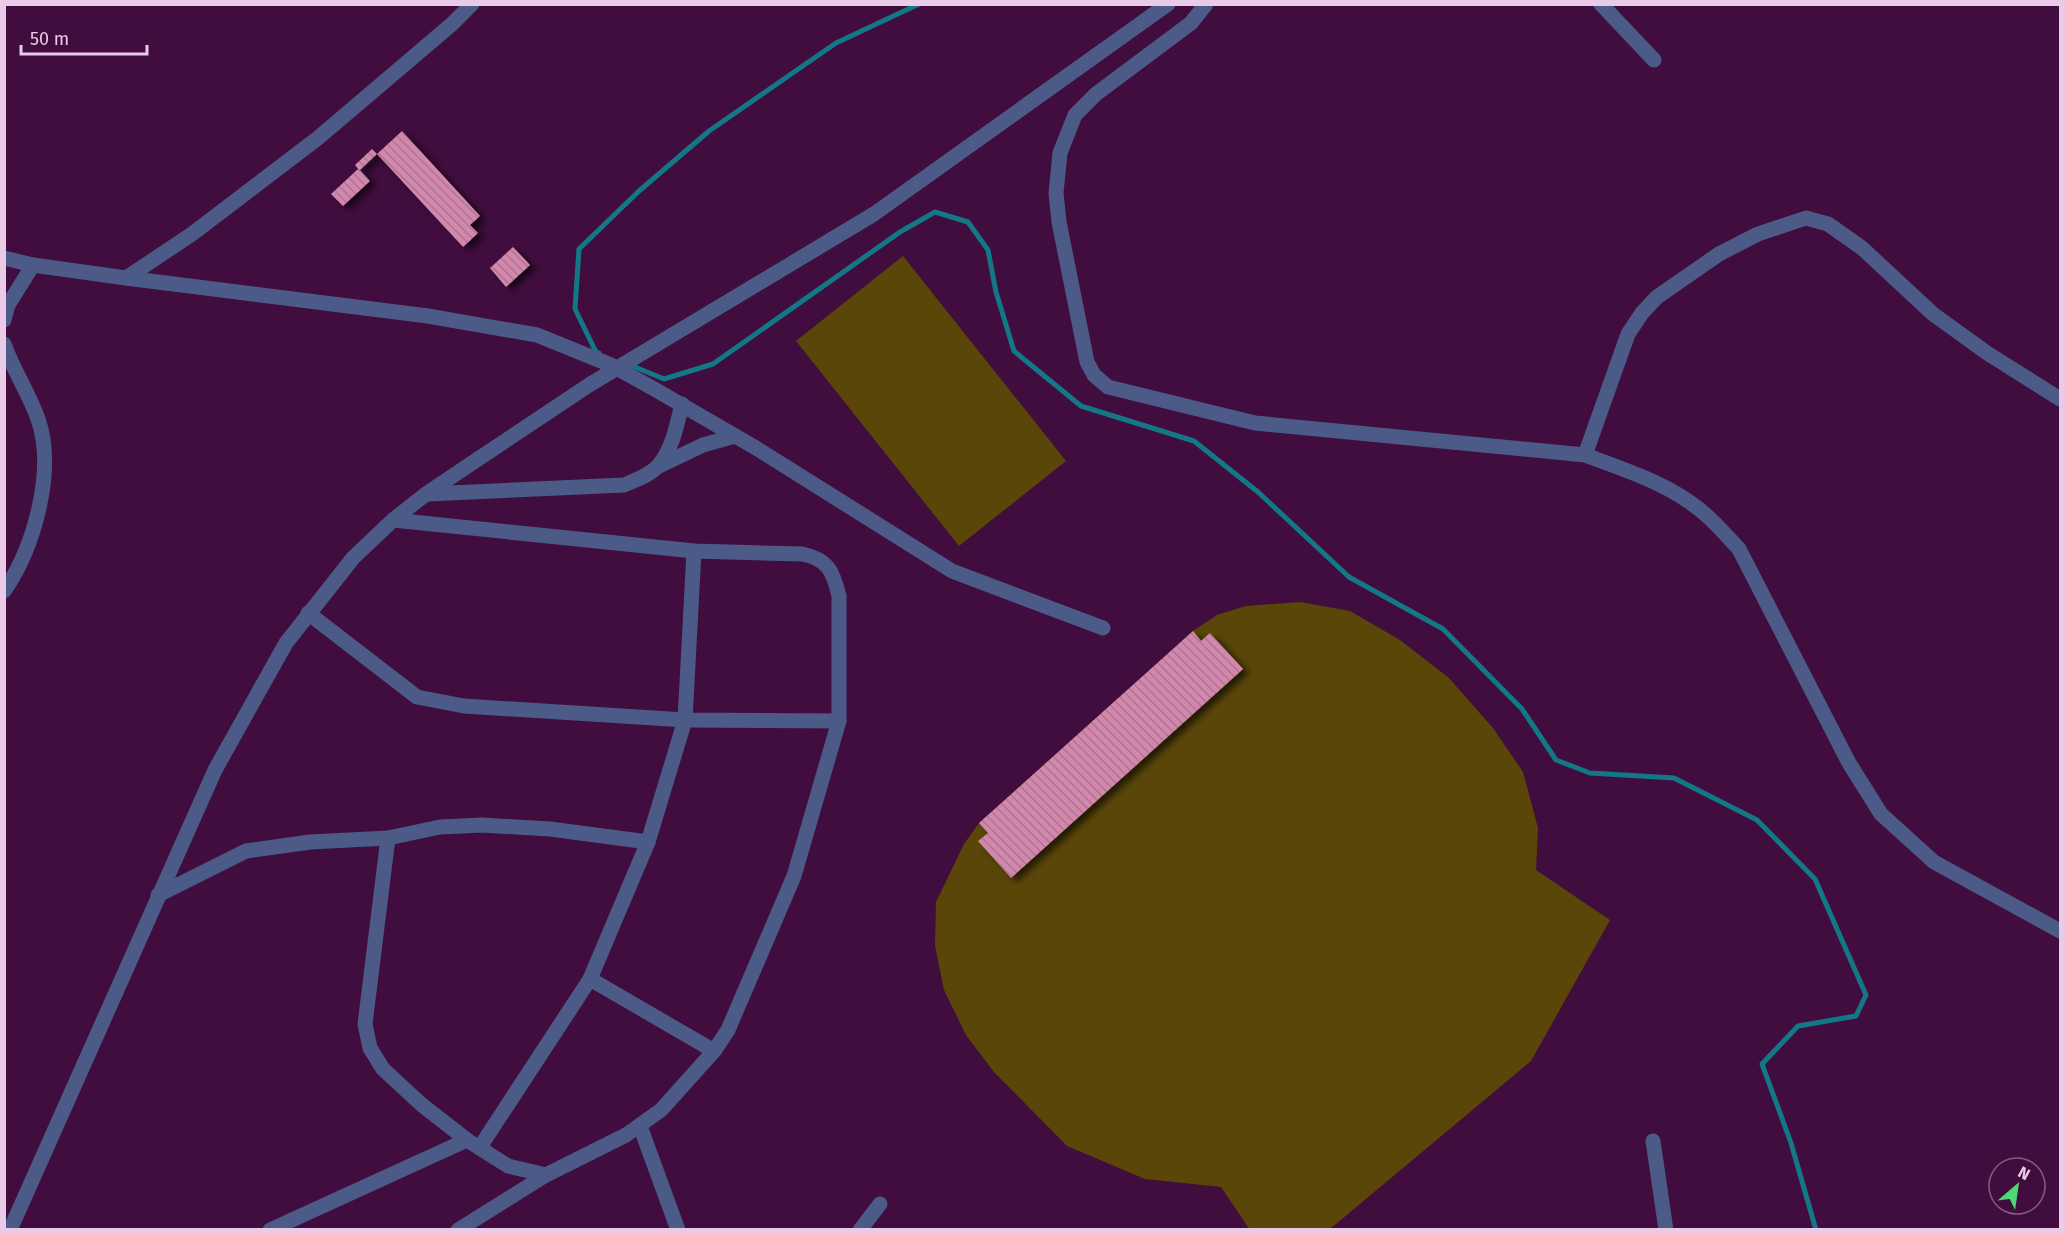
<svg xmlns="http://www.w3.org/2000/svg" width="2065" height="1234" font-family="'Fira Sans',sans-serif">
<defs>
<pattern id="building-back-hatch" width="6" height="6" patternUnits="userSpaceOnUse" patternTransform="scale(1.5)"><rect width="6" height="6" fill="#d288ac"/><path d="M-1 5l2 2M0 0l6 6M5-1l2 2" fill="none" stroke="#af7592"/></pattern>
<filter id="shadow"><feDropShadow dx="6" dy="4" stdDeviation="3" flood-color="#0009"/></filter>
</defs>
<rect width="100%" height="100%" fill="#400d3e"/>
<g fill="#594608">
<polygon points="903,256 1066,461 959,546 796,341"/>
<polygon points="1300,602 1350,611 1400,640 1449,678 1493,728 1523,772 1538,828 1536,870 1610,920 1531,1061 1330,1229 1250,1230 1221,1187 1145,1179 1067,1146 994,1072 966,1035 944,990 935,946 936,902 964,844 979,823 1193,631 1217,615 1246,606"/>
</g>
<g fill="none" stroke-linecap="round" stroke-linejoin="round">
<g stroke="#137885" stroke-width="5">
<polyline points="599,353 596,352 575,309 579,249 639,191 709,131 836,43 919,4"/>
<polyline points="630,365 664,379 713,364 900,232 935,212 968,222 988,250 996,292 1014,351 1081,406 1194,441 1258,492 1349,577 1443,629 1522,709 1556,760 1590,773 1674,778 1757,820 1815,879 1866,995 1856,1016 1798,1026 1762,1064 1791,1143 1816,1230"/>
</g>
</g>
<g fill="url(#building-back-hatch)" filter="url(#shadow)">
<polygon points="402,131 480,216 470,225 478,233 463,247 377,154"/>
<polygon points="372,149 377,154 360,170 370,181 343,206 331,194 358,169 355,165"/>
<polygon points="513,247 530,265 506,287 490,268"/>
<polygon points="1193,631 1201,641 1210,633 1243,669 1011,878 978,841 988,833 979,823"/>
</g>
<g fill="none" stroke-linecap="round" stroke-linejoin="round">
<g stroke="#4b5a87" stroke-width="15">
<path d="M1206 4 1191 23 1096 94 1075 115 1060 153 1056 193 1059 222 1087 362 1094 375 1108 387 1255 423 1585 455C1620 468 1657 480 1688 501 1708 514 1723 532 1739 549L1849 763 1881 814 1934 862 2060 931"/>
<polyline points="1601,4 1654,60"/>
<polyline points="4,258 33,265 126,278 428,316 537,335 611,365 656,390 756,448 952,571 1103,628"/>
<polyline points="126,278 192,234 318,138 452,24 472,4"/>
<polyline points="4,320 8,305 33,265"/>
<path d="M4 344C13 370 29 393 38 419 56 470 34 548 4 591"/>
<polyline points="1585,455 1628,334 1642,313 1657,297 1719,254 1758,234 1806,218 1828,224 1862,248 1933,314 1987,353 2060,399"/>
<polyline points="657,467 703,445 735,436"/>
<path d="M427 494 624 485C635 480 649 476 658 466 672 450 677 425 682 404"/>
<polyline points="694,551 685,720 648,842 590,979 714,1051"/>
<polyline points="308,613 417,697 464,706 685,720 839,721"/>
<path d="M388 838 365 1024 370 1048 383 1069 422 1105 467 1140 508 1166 546 1175 626 1135 661 1110 714 1051 728 1030 794 876 839 721V596C833 571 828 559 802 554L694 551 393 520"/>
<polyline points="158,895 246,851 310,842 388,838 440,827 482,825 550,829 648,842"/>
<polyline points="640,1126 678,1230"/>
<polyline points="1653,1141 1666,1230"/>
<polyline points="480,1147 590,979"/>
<polyline points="10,1230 215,770 286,643 353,558 393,520 426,494 472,463 589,385 874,214 1168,4"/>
<polyline points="270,1230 467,1140"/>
<polyline points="458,1230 546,1175"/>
<polyline points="860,1230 880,1204"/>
</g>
</g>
<rect width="2065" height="1234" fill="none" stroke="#eacbe7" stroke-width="12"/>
<g transform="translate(2017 1186) rotate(29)"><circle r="28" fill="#400d3e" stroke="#845982" stroke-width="1.5"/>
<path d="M0-4.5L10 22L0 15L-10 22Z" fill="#4fd675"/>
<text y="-9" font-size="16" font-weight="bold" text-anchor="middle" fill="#eacbe7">N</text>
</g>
<path d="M21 45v9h126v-9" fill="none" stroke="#eacbe7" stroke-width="3"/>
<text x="30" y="45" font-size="18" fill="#eacbe7" stroke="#400d3e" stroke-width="4.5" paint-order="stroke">50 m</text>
</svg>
